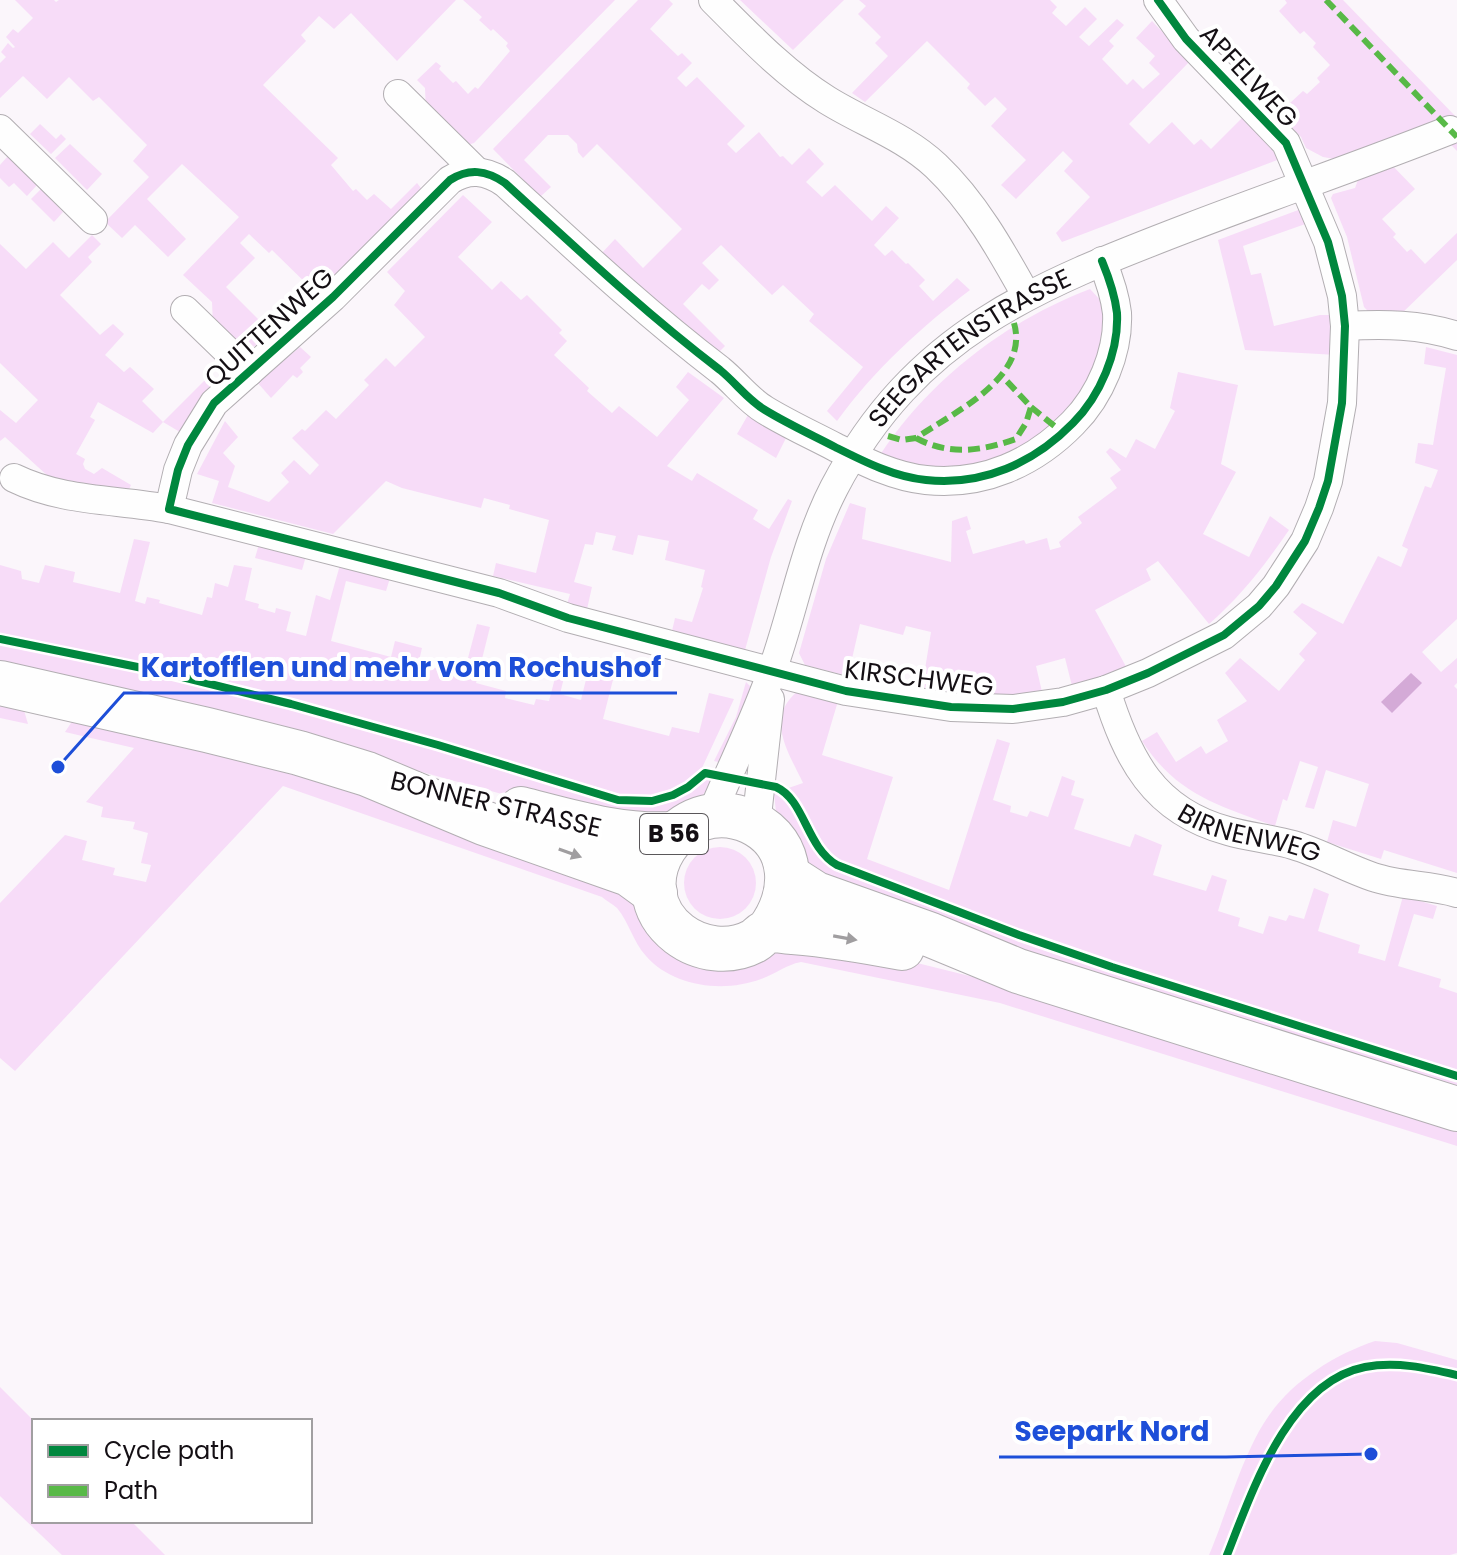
<svg xmlns="http://www.w3.org/2000/svg" width="1457" height="1555" font-family="Poppins,sans-serif">
<rect width="100%" height="100%" fill="#fbf6fb"/>
<g fill="#f7dcf8">
<polygon points="15,0 54,0 56,2 59,0 456,0 397,61 351,13 334,29 319,16 301,35 306,41 263,85 338,158 331,165 353,191 356,189 367,200 374,194 391,209 417,183 424,192 320,297 272,250 269,253 249,234 240,243 255,258 226,287 262,323 267,319 275,331 248,351 213,326 212,302 183,275 239,217 182,164 147,199 186,239 168,257 135,225 122,238 105,222 149,177 133,161 147,145 99,97 93,101 69,77 47,99 23,76 0,98 0,63 6,57 1,52 8,43 13,48 15,47 6,37 13,29 18,33 33,18"/>
<polygon points="463,0 615,0 474,143 464,146 426,112 425,88 417,80 436,62 441,66 439,69 453,83 456,81 468,94 475,87 478,89 510,51 506,46 508,43 493,29 491,31 479,20 482,17"/>
<path d="M638 0H669L673 4 650 29 678 56 682 53 692 63 677 78 686 87 697 77 745 126 727 144 736 153 759 132 780 157 783 156 792 165 809 148 824 164 806 182 822 197 835 185 872 221 886 206 899 218 874 245 885 256 892 250 906 264 908 263 925 280 919 286 933 301 957 278 970 290C919 329 875 369 837 421L827 411 863 367 809 321 814 314 783 285 772 295 721 245 702 263 719 280 709 290 702 284 683 304 725 346 714 357 599 256 615 239 643 268 682 229 597 144 583 158 578 152 577 144 568 135H548L524 160 551 187 540 197 493 149Z"/>
<polygon points="740,0 844,0 793,50"/>
<polygon points="859,0 1050,0 1057,7 1052,13 1066,26 1085,7 1097,19 1079,37 1089,46 1117,19 1124,25 1109,41 1114,46 1102,59 1127,85 1133,79 1143,89 1160,74 1149,63 1155,56 1136,38 1152,21 1190,61 1129,124 1149,144 1172,122 1194,145 1201,139 1211,149 1243,117 1280,159 1062,242 1056,233 1090,197 1064,171 1073,161 1063,151 1016,199 1001,185 1026,160 991,126 1007,109 995,97 985,106 967,88 970,84 927,41 865,102 852,93 888,56 875,43 881,37 858,14 866,6"/>
<polygon points="1285,0 1343,0 1457,118 1457,151 1435,128 1335,159 1323,157 1306,148 1301,137 1272,106 1282,96 1289,104 1303,91 1307,94 1320,82 1317,78 1330,65 1313,47 1316,43 1304,31 1300,34 1279,11 1287,3"/>
<polygon points="40,124 56,139 61,134 66,139 51,154 30,134"/>
<polygon points="70,144 102,174 87,190 55,158"/>
<polygon points="8,156 37,185 27,196 14,183 9,187 0,178 0,165"/>
<polygon points="1388,161 1415,189 1382,219 1396,234 1393,237 1407,252 1411,249 1425,264 1457,233 1457,260 1400,315 1369,312 1364,307 1347,237 1331,198 1333,194 1355,188 1361,172"/>
<polygon points="41,189 63,212 54,222 31,199"/>
<polygon points="463,195 492,222 458,257 492,290 501,281 521,300 527,295 562,330 559,333 567,341 554,355 589,388 587,391 612,413 619,406 657,437 689,400 676,387 688,372 724,398 667,466 692,481 697,473 758,510 753,519 769,529 788,499 792,501 771,557 745,650 672,631 675,618 692,622 703,588 701,587 705,570 665,560 669,541 638,535 633,555 612,550 616,536 596,532 593,545 585,544 574,582 592,587 587,609 567,604 570,594 493,576 496,563 536,573 549,520 509,509 510,505 484,498 481,508 402,488 386,481 333,534 212,503 219,481 197,474 225,421 238,437 223,453 235,466 228,487 269,502 289,482 281,473 294,460 310,475 319,465 292,438 302,429 305,431 326,410 336,419 369,385 364,380 386,358 395,367 425,337 394,305 405,291 387,272"/>
<polygon points="1301,209 1311,222 1243,246 1251,275 1261,273 1274,326 1320,315 1335,315 1337,355 1245,350 1218,240"/>
<polygon points="92,235 101,244 88,257 92,262 60,295 100,335 113,324 124,334 105,355 124,372 130,367 154,389 142,401 163,422 205,380 214,390 185,435 163,422 153,433 98,402 90,417 95,420 76,454 85,459 83,464 85,469 94,474 102,468 131,485 126,496 49,477 5,437 0,441 0,410 16,423 38,400 0,363 0,244 26,269 53,242 69,258"/>
<path d="M1090 289 1103 303 1107 314 1100 362 1063 422 999 463 938 472 880 455C929 380 1006 321 1090 289Z"/>
<polygon points="300,347 311,357 300,368 303,372 297,378 293,375 271,398 257,382"/>
<path d="M1426 347 1457 355V619L1422 652 1441 672 1457 658V683L1454 686 1457 689V873L1384 850 1381 859 1327 842 1333 820 1356 827 1369 784 1326 770 1314 809 1305 807 1318 767 1300 761 1287 801 1283 799 1275 826C1219 806 1176 794 1142 741L1157 732 1176 762 1201 746 1206 754 1228 741 1217 720 1247 701 1225 673 1240 658 1279 691 1305 660 1299 654 1317 633 1293 612 1302 603 1343 624 1378 556 1401 567 1408 549 1402 546 1425 486 1431 488 1438 470 1415 463 1418 443 1433 445 1446 368 1424 364Z"/>
<path d="M1178 372 1238 385 1221 464 1236 472 1203 534 1249 557 1270 516 1289 530C1265 565 1241 596 1209 624L1158 561 1146 569 1151 580 1095 610 1129 672 1073 690 1065 658 1036 666 1043 696 921 694 931 632 906 626 903 635 860 624 848 676 805 665 799 653 826 559 850 503 866 508 862 539 951 562 952 521 967 516 971 529 966 531 973 554 1024 540 1026 544 1047 538 1050 550 1061 547 1059 542 1082 523 1078 517 1117 488 1110 478 1121 470 1106 452 1110 448 1126 458 1136 439 1155 449 1175 411 1170 408Z"/>
<polygon points="748,415 786,438 776,458 737,434"/>
<polygon points="134,539 150,542 135,601 145,604 147,597 160,600 159,603 202,615 207,597 212,598 215,583 228,587 234,565 252,568 245,600 259,604 258,608 275,613 276,608 291,612 286,631 306,636 316,595 330,600 340,565 390,578 386,591 346,581 331,641 391,657 395,641 422,648 419,661 431,665 430,667 464,673 477,624 490,627 476,683 506,691 505,698 534,705 536,699 549,701 561,655 569,657 560,694 581,700 590,663 601,666 604,657 618,660 603,719 669,736 672,727 699,733 709,693 734,699 702,768 714,780 702,796 677,813 578,815 215,715 0,667 0,565 21,571 22,579 39,583 45,565 75,572 73,582 120,593"/>
<polygon points="259,544 306,556 302,570 255,558"/>
<polygon points="746,682 751,687 752,697 722,763 714,761 736,717"/>
<path d="M798 691 838 701 822 755 893 777 867 859 949 890 997 739 1010 743 993 800 1011 806 1010 812 1027 817 1030 811 1048 817 1062 776 1075 781 1071 795 1084 799 1074 829 1130 847 1135 834 1162 845 1153 875 1206 891 1212 875 1227 880 1218 911 1240 918 1238 926 1263 934 1269 916 1286 921 1289 915 1304 919 1314 888 1329 894 1318 931 1360 945 1358 953 1385 961 1403 896 1437 906 1433 919 1414 914 1398 966 1441 979 1439 987 1457 993V1093L814 882 776 812 774 793 803 783C789 753 764 718 798 691Z"/>
<polygon points="0,699 23,707 28,724 0,718"/>
<path d="M73 720 305 772 601 874 643 909 777 944 913 962 1010 986 1457 1127V1146L1000 1003 801 962C785 965 776 974 761 979 724 993 673 987 646 956 633 942 629 922 617 908 613 904 606 901 602 897L283 786 15 1071 0 1058V903L65 835 87 841 82 860 115 868 113 875 146 882 151 865 141 863 148 833 133 829 135 822 101 817 103 807 86 802 134 748 65 732Z"/>
<circle cx="720" cy="883" r="36"/>
<path d="M1375 1341 1397 1343 1457 1360V1553L1450 1555H1209C1227 1513 1244 1449 1270 1414 1294 1380 1336 1354 1375 1341Z"/>
<polygon points="0,1387 34,1421 34,1521 131,1521 165,1555 62,1555 0,1496"/>
</g>
<polygon fill="#d4aad7" points="1411,673 1422,683 1392,713 1381,702"/>
<g fill="none" stroke-linecap="round" stroke-linejoin="round">
<defs>
<g id="minor">
<path d="M713 0C748 35 785 74 827 100 864 123 904 136 936 166 974 202 1001 250 1026 295"/>
<polyline points="398,94 476,171"/>
<polyline points="0,129 93,220"/>
<path d="M1102 261C1109 278 1115 295 1117 313 1119 352 1100 396 1073 423 1034 463 983 486 926 480 894 477 863 461 835 447 812 435 788 424 765 410 748 400 736 383 720 370 644 312 575 247 505 183 486 170 469 168 450 180L333 297 214 403 188 445 178 470 169 509 499 593 568 618 846 691 951 707 1013 709 1063 702 1106 690 1148 673 1224 635 1259 606 1276 586 1305 541 1319 508 1328 481 1342 403 1345 326 1342 296 1328 242 1286 143 1186 39 1158 0"/>
<polyline points="185,310 249,372"/>
<path d="M1345 326C1384 324 1420 324 1457 336"/>
<path d="M14 478C63 502 116 499 169 509"/>
<path id="s1" d="M1106 690C1127 758 1153 811 1228 831 1249 837 1272 839 1293 845 1321 853 1346 868 1373 877 1400 886 1430 885 1457 893"/>
<path id="s2" d="M711 816C731 767 755 720 772 671 794 610 804 546 834 488 915 333 1036 286 1190 227 1276 194 1364 164 1450 130"/>
<polyline points="756,825 770,699"/>
</g>
<g id="primary">
<polyline points="0,683 207,730 299,753 367,774 484,823 629,874 655,893"/>
<path d="M521 809C572 822 620 837 673 834"/>
<polyline points="788,876 816,894 931,935 1018,971 1457,1109"/>
<path d="M768 931C795 896 797 844 751 822 679 789 617 886 679 934 700 950 730 954 754 941 759 938 763 932 769 931 775 929 786 932 793 932 830 935 866 941 902 948"/>
</g>
</defs>
<use href="#minor" stroke="#b2aeb2" stroke-width="30"/>
<use href="#primary" stroke="#b2aeb2" stroke-width="46"/>
<use href="#minor" stroke="#fefefe" stroke-width="28"/>
<use href="#primary" stroke="#fefefe" stroke-width="44"/>
<g stroke="#58b947" stroke-width="6" stroke-dasharray="12 6" stroke-linecap="butt">
<polyline points="1326,0 1457,137"/>
<polyline points="1031,407 1063,433"/>
<path d="M888 436 902 440 916 438C954 412 1030 378 1014 323"/>
<path d="M916 438C949 456 981 451 1016 439L1026 423 1031 407 1003 377"/>
</g>
<defs>
<g id="cycleway">
<path d="M1102 261C1109 278 1115 295 1117 313 1119 352 1100 396 1073 423 1034 463 983 486 926 480 894 477 863 461 835 447 812 435 788 424 765 410 748 400 736 383 720 370 644 312 575 247 505 183 486 170 469 168 450 180L333 297 214 403 188 445 178 470 169 509 499 593 568 618 846 691 951 707 1013 709 1063 702 1106 690 1148 673 1224 635 1259 606 1276 586 1305 541 1319 508 1328 481 1342 403 1345 326 1342 296 1328 242 1286 143 1186 39 1158 0"/>
<path d="M0 639 162 672 291 704 438 745 618 800 652 801 673 795 688 787 705 773 776 787C805 800 806 847 837 865L1019 935 1112 967 1457 1076"/>
<path d="M1227 1555C1252 1492 1288 1382 1365 1367 1396 1361 1427 1368 1457 1375"/>
</g>
</defs>
<use href="#cycleway" stroke="#fff" stroke-width="13"/>
<use href="#cycleway" stroke="#00873e" stroke-width="8"/>
</g>
<defs><path id="oneway-solid" d="M-6-.8H1V-3.2L6.5 0L1 3.2V.8H-6Z" transform="scale(2)"/></defs>
<g fill="#a09ea0">
<use href="#oneway-solid" transform="translate(570 853) rotate(20)"/>
<use href="#oneway-solid" transform="translate(845 938) rotate(10)"/>
</g>
<g text-anchor="middle" stroke-width="8" stroke-linejoin="round" paint-order="stroke">
<rect fill="#fff" stroke="#5a575a" stroke-width="2" x="640" y="814" width="68" height="40" rx="6"/>
<g font-size="24" font-weight="bold" fill="#140f14">
<text x="674" y="842">B 56</text>
</g>
<g font-size="26" fill="#140f14" stroke="#fff">
<text transform="translate(1249 76) rotate(47)" y="9">APFELWEG</text>
<text transform="translate(269 327) rotate(-42)" y="9">QUITTENWEG</text>
<text dy="9" stroke="none"><textPath href="#s2" startOffset="550">SEEGARTENSTRASSE</textPath></text>
<text transform="translate(919 678) rotate(7)" y="9">KIRSCHWEG</text>
<text transform="translate(496 804) rotate(13)" y="9">BONNER STRASSE</text>
<text dy="9" stroke="none"><textPath href="#s1" startOffset="218">BIRNENWEG</textPath></text>
</g>
</g>
<path fill="none" stroke="#1d4ed8" stroke-width="3" d="M58 767L124 693H677M1371 1454L1226 1457H999"/>
<g fill="#1d4ed8" stroke="#fff" stroke-width="3">
<circle cx="58" cy="767" r="8"/>
<circle cx="1371" cy="1454" r="8"/>
</g>
<g font-size="28" text-anchor="middle" font-weight="bold" fill="#1d4ed8" stroke="#fff" stroke-width="8" stroke-linejoin="round" paint-order="stroke">
<text x="401" y="677">Kartofflen und mehr vom Rochushof</text>
<text x="1112" y="1441">Seepark Nord</text>
</g>
<rect x="32" y="1419" width="280" height="104" fill="#ffffff" stroke="#a19fa1" stroke-width="2"/>
<rect x="48" y="1445" width="40" height="12" fill="#00873e" stroke="#a19fa1" stroke-width="2"/>
<text x="104" y="1459" font-size="24" fill="#140f14">Cycle path</text>
<rect x="48" y="1485" width="40" height="12" fill="#58b947" stroke="#a19fa1" stroke-width="2"/>
<text x="104" y="1499" font-size="24" fill="#140f14">Path</text>
</svg>
